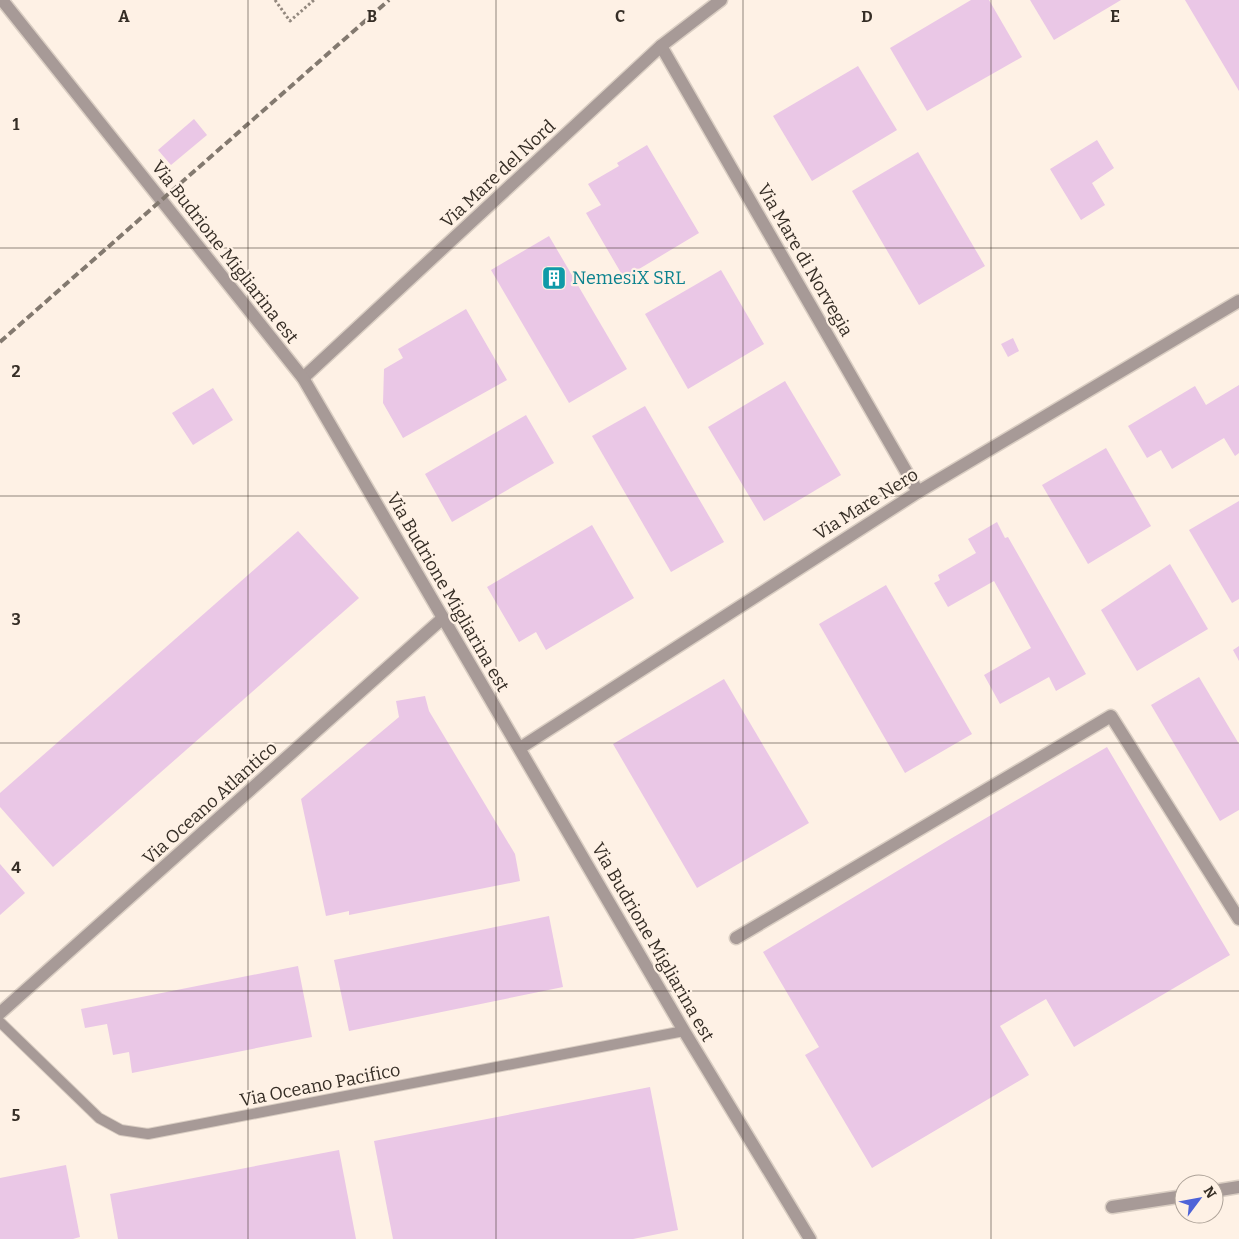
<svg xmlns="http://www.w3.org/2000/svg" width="1239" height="1239" font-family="Bitter,serif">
<rect width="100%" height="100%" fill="#fef1e5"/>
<g fill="#eac7e6">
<polygon points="971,0 989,0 1022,57 927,111 890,48"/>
<polygon points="1030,0 1121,0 1054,40"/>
<polygon points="1185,0 1239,0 1239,91"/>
<polygon points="858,66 897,130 812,181 773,116"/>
<polygon points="194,119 207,135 171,165 158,150"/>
<polygon points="1097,140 1114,168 1092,183 1105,205 1081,220 1050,169"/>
<polygon points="647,145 699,233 624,278 586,213 601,205 588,184 619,166 617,163"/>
<polygon points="918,152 985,266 919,305 852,191"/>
<polygon points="549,236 627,369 569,403 491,270"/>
<polygon points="721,270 764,344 688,389 645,314"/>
<polygon points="466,309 507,380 403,438 383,403 384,369 403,358 398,349"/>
<polygon points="1013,338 1019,351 1008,357 1001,344"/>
<polygon points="785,381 841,475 764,521 708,427"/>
<polygon points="1239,385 1239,453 1235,456 1224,438 1172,469 1161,450 1147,458 1128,426 1195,386 1206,405"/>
<polygon points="213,388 233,420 193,445 172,413"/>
<polygon points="645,406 724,542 671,572 592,436"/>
<polygon points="526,415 554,463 452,522 425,474"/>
<polygon points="1106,448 1151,526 1088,564 1042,485"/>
<polygon points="1239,501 1239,599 1232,603 1189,530"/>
<polygon points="997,522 1005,538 1008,537 1086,674 1056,691 1049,677 1000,704 984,675 1031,648 994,581 948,607 934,583 940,580 938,575 976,553 968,539"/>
<polygon points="592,525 634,598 546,650 536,632 519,642 487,587"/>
<polygon points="298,531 359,598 53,867 0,807 0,793"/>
<polygon points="1170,564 1208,629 1137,671 1101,610"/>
<polygon points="886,585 972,734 905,773 819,624"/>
<polygon points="1239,646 1239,661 1233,650"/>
<polygon points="1199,677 1239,744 1239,810 1220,821 1151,705"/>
<polygon points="724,679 809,823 697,888 613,744"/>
<polygon points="425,696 429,711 515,854 520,881 349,915 349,911 326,916 301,799 399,717 396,701"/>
<polygon points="1107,747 1230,955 1074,1047 1046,999 1000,1026 1029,1075 872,1168 805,1055 819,1047 763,952 952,838"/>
<polygon points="0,864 25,893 0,915"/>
<polygon points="549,916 563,987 349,1031 334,960"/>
<polygon points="298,966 312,1037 132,1073 129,1052 113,1055 107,1024 85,1028 81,1009"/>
<polygon points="650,1087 678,1230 633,1239 393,1239 374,1141"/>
<polygon points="339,1150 356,1239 118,1239 110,1194"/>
<polygon points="66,1165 80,1237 73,1239 0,1239 0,1178"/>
</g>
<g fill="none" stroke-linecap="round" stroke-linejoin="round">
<defs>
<polyline id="service" points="0,1022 99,1118 121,1130 148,1134 684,1031"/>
<g id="minor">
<polyline points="661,46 918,492"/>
<polyline points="303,378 661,46 721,0"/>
<polyline points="520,748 918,492 1239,301"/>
<polyline points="736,938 1111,716 1239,919"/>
<polyline points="0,1013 443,618"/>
<polyline points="1214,1191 1239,1187"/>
<polyline points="1112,1207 1184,1196"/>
</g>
<polyline id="tertiary" points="2,0 303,378 684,1031 810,1239"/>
</defs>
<use href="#service" stroke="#dacec3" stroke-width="12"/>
<use href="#minor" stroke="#dacec3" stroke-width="15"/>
<use href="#tertiary" stroke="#dacec3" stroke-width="15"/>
<polyline stroke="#93887e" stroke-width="3" stroke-dasharray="2.5 2.5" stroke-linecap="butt" points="275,0 290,21 314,0"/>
<use href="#service" stroke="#a79a97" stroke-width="10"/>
<use href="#minor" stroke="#a79a97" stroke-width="12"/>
<use href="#tertiary" stroke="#a79a97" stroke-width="12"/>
<polyline stroke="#83796f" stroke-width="4" stroke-dasharray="8 4" stroke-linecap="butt" points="0,342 389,0"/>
</g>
<path fill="none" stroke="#362e26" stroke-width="1" stroke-opacity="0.55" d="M248 0V1239M496 0V1239M743 0V1239M991 0V1239M0 248H1239M0 496H1239M0 743H1239M0 991H1239"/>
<defs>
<symbol id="building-square" viewBox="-11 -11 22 22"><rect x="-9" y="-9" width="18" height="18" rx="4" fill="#0f9aa8" stroke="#fef1e5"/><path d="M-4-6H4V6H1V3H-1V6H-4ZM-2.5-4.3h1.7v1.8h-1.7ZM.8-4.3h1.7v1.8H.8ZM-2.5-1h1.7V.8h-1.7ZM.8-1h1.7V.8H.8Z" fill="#fff"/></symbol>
</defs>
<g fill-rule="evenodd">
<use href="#building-square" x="540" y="264" width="28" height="28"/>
</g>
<g text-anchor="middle" stroke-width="4.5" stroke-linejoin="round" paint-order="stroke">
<g font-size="18" fill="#362e26" stroke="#fef1e5">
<text transform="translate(498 174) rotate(-43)" y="6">Via Mare del Nord</text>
<text transform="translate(225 252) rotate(52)" y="6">Via Budrione Migliarina est</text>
<text transform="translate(805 260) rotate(60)" y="6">Via Mare di Norvegia</text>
<text transform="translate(866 504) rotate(-32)" y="6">Via Mare Nero</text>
<text transform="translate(448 592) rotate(60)" y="6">Via Budrione Migliarina est</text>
<text transform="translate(210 803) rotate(-42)" y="6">Via Oceano Atlantico</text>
<text transform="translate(653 942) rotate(60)" y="6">Via Budrione Migliarina est</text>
<text transform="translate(320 1085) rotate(-11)" y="6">Via Oceano Pacifico</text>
</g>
<g font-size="18" fill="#0d838f" stroke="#fef1e5" text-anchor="start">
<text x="572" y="284">NemesiX SRL</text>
</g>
</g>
<g font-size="16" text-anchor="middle" font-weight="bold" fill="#362e26" stroke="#fef1e5" stroke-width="4.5" stroke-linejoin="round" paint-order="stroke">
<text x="124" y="22">A</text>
<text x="372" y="22">B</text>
<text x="620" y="22">C</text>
<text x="867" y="22">D</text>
<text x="1115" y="22">E</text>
<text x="16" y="130">1</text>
<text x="16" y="377">2</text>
<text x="16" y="625">3</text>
<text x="16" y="873">4</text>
<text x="16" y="1121">5</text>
</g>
<g transform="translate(1199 1199) rotate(58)"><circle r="24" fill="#fef1e5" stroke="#aea399"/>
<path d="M0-4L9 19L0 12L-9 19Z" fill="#4e63d8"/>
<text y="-8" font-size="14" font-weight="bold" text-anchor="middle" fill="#362e26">N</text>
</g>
</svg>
